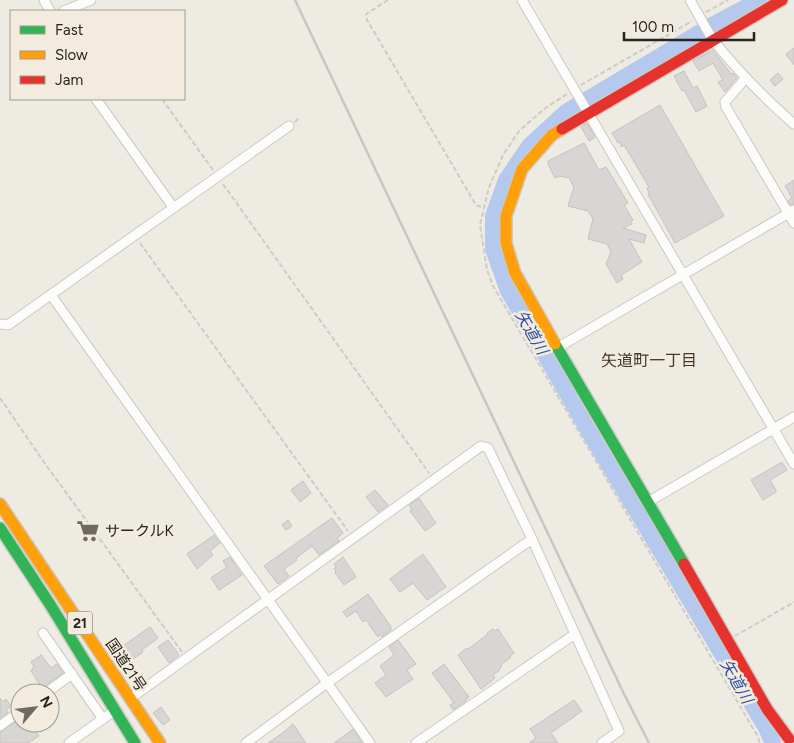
<svg xmlns="http://www.w3.org/2000/svg" width="794" height="743" font-family="Figtree,'Noto Sans JP',sans-serif">
<rect width="100%" height="100%" fill="#eeebe3"/>
<g fill="none" stroke-linecap="round" stroke-linejoin="round">
<polyline stroke="#b5c8ee" stroke-width="16" points="759,0 714,24 566,112 529,146 506,180 493,216 493,249 508,291 592,437 766,728 773,743"/>
</g>
<g fill="#d8d5d5" stroke="#c5c2c0">
<polygon points="794,48 794,65 786,54"/>
<polygon points="713,50 732,75 733,73 737,78 725,92 718,82 723,80 713,63 699,71 693,61"/>
<polygon points="684,71 693,88 697,86 707,106 696,112 684,90 682,91 674,76"/>
<polygon points="778,73 783,79 775,86 770,80"/>
<polygon points="660,105 724,216 675,243 648,194 649,193 647,188 649,187 624,145 622,147 620,142 618,143 612,133"/>
<polygon points="587,123 595,137 589,141 581,127"/>
<polygon points="584,143 599,170 606,167 628,203 624,205 633,220 631,222 632,224 623,228 646,235 644,243 629,239 642,262 621,275 623,279 617,283 606,264 611,252 607,244 588,239 593,219 588,211 568,206 574,187 569,178 560,176 555,178 548,164 548,161"/>
<polygon points="794,180 794,204 791,205 788,201 792,198 785,186"/>
<polygon points="782,462 787,470 770,480 776,490 776,492 763,500 751,480"/>
<polygon points="303,481 311,493 300,502 291,490"/>
<polygon points="375,490 388,505 378,512 366,497"/>
<polygon points="419,498 436,523 425,531 410,511 412,509 409,505"/>
<polygon points="332,518 343,533 337,538 339,541 319,555 312,546 299,556 296,558 297,560 284,569 289,576 278,584 264,566"/>
<polygon points="288,520 292,526 286,530 282,525"/>
<polygon points="214,535 220,543 210,551 213,555 197,569 187,554"/>
<polygon points="423,554 446,587 427,600 413,583 400,592 390,579"/>
<polygon points="230,557 242,575 219,590 211,578 227,567 223,561"/>
<polygon points="343,557 356,577 344,585 335,573 336,572 334,569 336,567 334,564"/>
<polygon points="368,594 391,627 391,630 382,637 380,635 378,637 366,620 363,622 356,611 347,617 343,612"/>
<polygon points="150,627 158,638 142,650 143,652 129,662 120,648"/>
<polygon points="493,629 495,631 498,629 514,653 510,656 511,657 501,665 502,666 499,669 500,670 493,675 495,678 492,681 481,689 458,655 467,648 468,649 488,634 487,633"/>
<polygon points="168,640 179,655 169,663 158,647"/>
<polygon points="398,640 416,664 407,670 413,679 386,697 375,683 386,675 380,666 394,655 389,647"/>
<polygon points="41,655 51,668 57,664 63,673 42,688 31,671 34,666 31,662"/>
<polygon points="444,664 469,697 465,700 466,701 453,710 450,705 454,703 432,673"/>
<polygon points="0,698 3,702 6,699 11,706 6,710 8,712 0,718"/>
<polygon points="574,700 582,711 551,733 558,743 529,743 536,738 530,729"/>
<polygon points="161,707 170,720 163,725 153,713"/>
<polygon points="20,719 20,723 30,723 39,736 28,743 0,743 0,732"/>
<polygon points="293,724 306,743 268,743 284,732"/>
<polygon points="353,729 362,743 334,743 348,733"/>
</g>
<g fill="none" stroke-linecap="round" stroke-linejoin="round">
<defs>
<g id="street">
<polyline points="44,0 50,11"/>
<polyline points="522,0 794,464"/>
<polyline points="690,0 711,37"/>
<polyline points="64,11 91,0"/>
<path d="M713 40C738 71 764 98 794 124"/>
<polyline points="745,79 725,102 726,107 794,223"/>
<polyline points="96,99 173,207"/>
<polyline points="51,295 370,743"/>
<polyline points="0,324 8,325 289,126"/>
<polyline points="557,348 794,210"/>
<polyline points="648,502 794,417"/>
<polyline points="43,633 103,719"/>
<polyline points="575,634 619,731 602,743"/>
<polyline points="46,693 72,674"/>
<polyline points="131,698 481,446 488,448 532,539 327,683 246,743"/>
<polyline points="0,726 20,711"/>
<polyline points="69,743 114,711"/>
<polyline points="416,743 575,634 532,539"/>
</g>
<g id="fast">
<polyline points="555,344 684,564"/>
<polyline points="0,528 51,606 135,743"/>
</g>
<g id="slow">
<polyline points="555,344 515,273 506,243 506,216 522,169 552,135 562,129"/>
<polyline points="0,504 160,743"/>
</g>
<g id="jam">
<polyline points="562,129 782,0"/>
<polyline points="684,564 767,709 789,739"/>
</g>
</defs>
<use href="#street" stroke="#ccc9c4" stroke-width="11"/>
<use href="#fast" stroke="#ccc9c4" stroke-width="14"/>
<use href="#slow" stroke="#ccc9c4" stroke-width="14"/>
<use href="#jam" stroke="#ccc9c4" stroke-width="14"/>
<g stroke="#cdccc9" stroke-width="2" stroke-dasharray="5 2.5" stroke-linecap="butt">
<polyline points="388,0 366,14 367,20 476,205 484,208"/>
<polyline points="706,12 728,0"/>
<polyline points="581,85 692,21"/>
<polyline points="567,94 544,109 519,131 503,155 489,187 480,225 487,270 493,286 757,735 760,743"/>
<polyline points="162,99 213,170"/>
<polyline points="295,122 299,118"/>
<polyline points="223,184 429,473"/>
<polyline points="140,243 348,531"/>
<polyline points="0,398 46,465 182,652"/>
<polyline points="735,636 794,602"/>
</g>
<use href="#street" stroke="#fcfcfb" stroke-width="9"/>
<use href="#fast" stroke="#30b455" stroke-width="11"/>
<use href="#slow" stroke="#ff9f0a" stroke-width="11"/>
<use href="#jam" stroke="#e5322d" stroke-width="11"/>
<polyline stroke="#c8c7c5" stroke-width="2.5" points="295,0 624,694 649,743"/>
</g>
<defs>
<symbol id="supermarket-bare" viewBox="-9 -9 18 18"><path d="M-6-5.5h2.5l.6 2H6L4.5 2H-2.5L-4.4-4H-6ZM-1.5 3.2a1.3 1.3 0 1 0 .1 0ZM3 3.2a1.3 1.3 0 1 0 .1 0Z" fill="#6d6a64" stroke="#f3ecde" stroke-width="2.5" paint-order="stroke"/></symbol>
</defs>
<g fill-rule="evenodd">
<use href="#supermarket-bare" x="72" y="515" width="32" height="32"/>
</g>
<g text-anchor="middle" stroke-width="5" stroke-linejoin="round" paint-order="stroke">
<rect fill="#f3ecde" stroke="#646058" stroke-width="1" x="67.5" y="611.5" width="25" height="23" rx="4"/>
<g font-size="14" font-weight="bold" fill="#27241f">
<text x="80" y="628">21</text>
</g>
<g font-size="15" fill="#27241f" stroke="#f3ecde" text-anchor="start">
<text x="105" y="536">サークルK</text>
</g>
<g font-size="15" fill="#27241f" stroke="#f3ecde">
<text transform="translate(126 665) rotate(56)" y="5">国道21号</text>
</g>
<g font-size="16" font-style="italic" fill="#2f51a4" stroke="#f3ecde">
<text transform="translate(532 332) rotate(60)" y="6">矢道川</text>
<text transform="translate(737 681) rotate(60)" y="6">矢道川</text>
</g>
<g font-size="16" fill="#3f392e" stroke="#f3ecde">
<text x="649" y="366">矢道町一丁目</text>
</g>
</g>
<rect x="10" y="10" width="175" height="90" fill="#f3ecde" stroke="#a19c92"/>
<rect x="20" y="26" width="25" height="8" fill="#30b455" stroke="#a19c92"/>
<text x="55" y="35" font-size="15" fill="#27241f">Fast</text>
<rect x="20" y="51" width="25" height="8" fill="#ff9f0a" stroke="#a19c92"/>
<text x="55" y="60" font-size="15" fill="#27241f">Slow</text>
<rect x="20" y="76" width="25" height="8" fill="#e5322d" stroke="#a19c92"/>
<text x="55" y="85" font-size="15" fill="#27241f">Jam</text>
<g transform="translate(35 708) rotate(62)"><circle r="24" fill="#f3ecde" stroke="#a19c92"/>
<path d="M0-4L9 19L0 12L-9 19Z" fill="#6d6a64"/>
<text y="-8" font-size="14" font-weight="bold" text-anchor="middle" fill="#27241f">N</text>
</g>
<path d="M624 32v8h130v-8" fill="none" stroke="#27241f" stroke-width="2.5"/>
<text x="632" y="32" font-size="15" fill="#27241f" stroke="#f3ecde" stroke-width="4" paint-order="stroke">100 m</text>
</svg>
